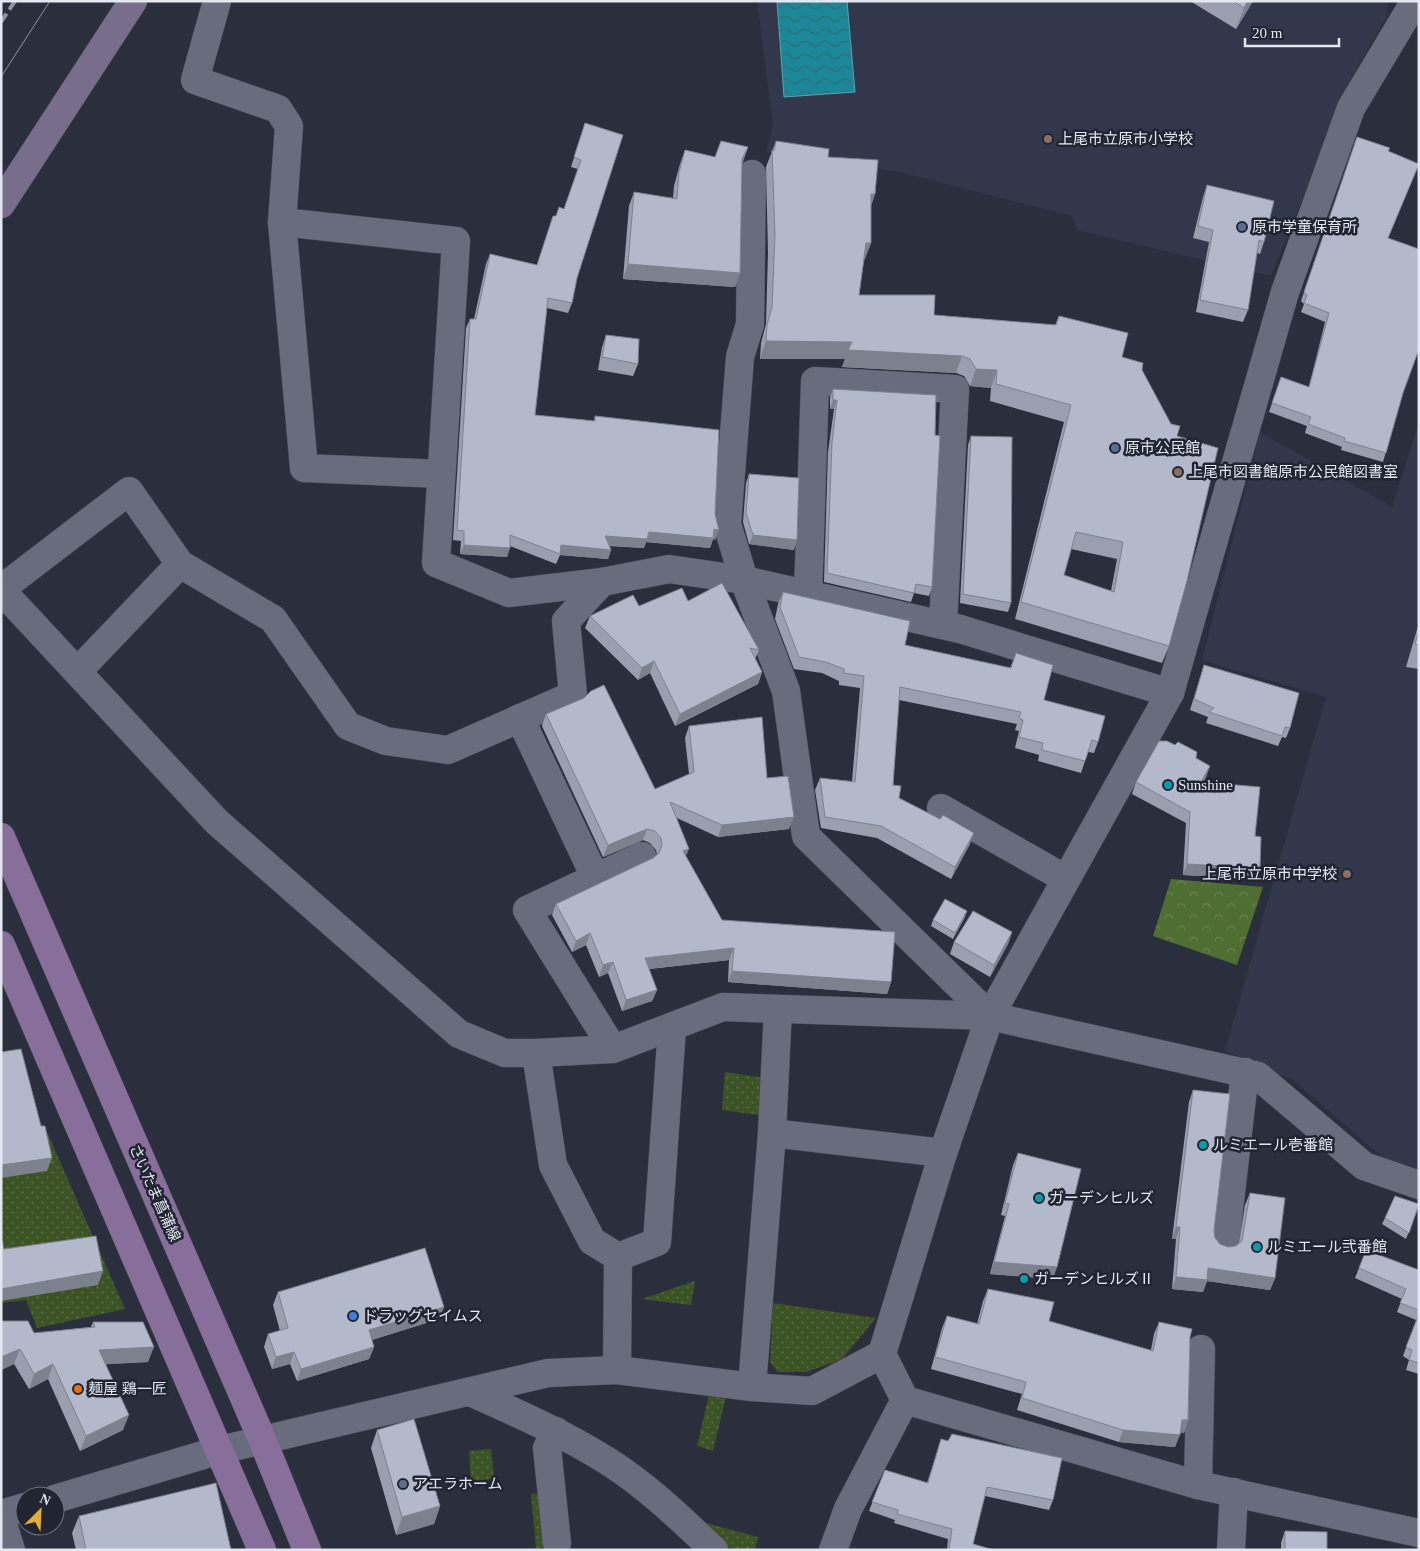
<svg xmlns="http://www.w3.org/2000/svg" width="1420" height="1551" font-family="'Times New Roman','Noto Sans JP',serif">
<defs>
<pattern id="forest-crowns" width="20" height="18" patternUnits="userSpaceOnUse" patternTransform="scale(1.25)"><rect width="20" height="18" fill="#4f6e32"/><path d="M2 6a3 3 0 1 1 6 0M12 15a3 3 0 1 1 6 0" fill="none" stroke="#688350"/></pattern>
<pattern id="park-dots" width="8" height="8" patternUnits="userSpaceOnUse" patternTransform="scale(1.25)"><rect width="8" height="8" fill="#3c5425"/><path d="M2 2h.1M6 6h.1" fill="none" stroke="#586d45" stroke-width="1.8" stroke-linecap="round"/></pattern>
<pattern id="water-waves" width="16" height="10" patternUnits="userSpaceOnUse" patternTransform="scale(1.25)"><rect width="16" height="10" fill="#1d879a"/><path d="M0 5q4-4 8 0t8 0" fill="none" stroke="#2d6d79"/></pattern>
</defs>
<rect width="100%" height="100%" fill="#2b2f3d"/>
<g fill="#32374b">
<polygon points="757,1 1388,1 1386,18 1356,69 1271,276 1077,230 1072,216 895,171 766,152 773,125"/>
<polygon points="1419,423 1419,1172 1386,1160 1292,1079 1225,1051 1326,697 1202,660 1260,432 1392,507"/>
</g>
<polygon fill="url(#forest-crowns)" points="1171,879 1263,887 1237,965 1153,936"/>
<g fill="url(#park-dots)">
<polygon points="725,1072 764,1078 759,1115 722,1110"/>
<polygon points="47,1132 125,1309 37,1328 26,1300 1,1303 1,1142"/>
<polygon points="695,1281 691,1305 642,1299"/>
<polygon points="773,1303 876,1318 842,1359 806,1372 778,1372 770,1362"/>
<polygon points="709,1395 726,1397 713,1451 697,1446"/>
<polygon points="491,1449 494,1479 471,1481 469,1451"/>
<polygon points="541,1493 546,1548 536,1548 531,1494"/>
<polygon points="702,1522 758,1537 755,1550 732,1550"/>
</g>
<polygon fill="url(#water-waves)" stroke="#59a4b4" points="777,1 847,1 855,92 784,97"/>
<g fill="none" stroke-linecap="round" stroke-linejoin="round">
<defs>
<g id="street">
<polyline points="217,1 195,80 278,109 289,126 282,222 304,468 441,474"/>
<polyline points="1415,1 1351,108 1285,292 1170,693 990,1016 943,1153 882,1354 905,1400 1198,1485 1419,1533"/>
<polyline points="752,174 750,324 740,357 727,524 744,580 786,691 806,836 990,1016 1258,1076 1364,1166 1419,1185"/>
<polyline points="282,222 456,241 436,563 509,593 602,582 669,569 744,580 960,629 1170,693"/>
<polyline points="1,589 129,491 180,564 273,619 348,726 386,741 448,750 573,695 566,621 602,582"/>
<polyline points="1,590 217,822 459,1034 505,1053 536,1053 613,1049 723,1007 990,1016"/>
<polyline points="808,595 815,381 955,389 943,625"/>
<polyline points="78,671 180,564"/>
<polyline points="520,718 595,877"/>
<polyline points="941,808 1066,879"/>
<polyline points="613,1049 527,910 642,856"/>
<polyline points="536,1053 553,1165 592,1241 618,1257"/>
<polyline points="772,1133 943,1153"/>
<polyline points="1225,1244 1245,1072"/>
<polyline points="617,1370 618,1257 657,1242 672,1028"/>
<polyline points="752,1387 772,1133 778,1009"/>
<path d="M470 1392C517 1413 565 1434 609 1462 647 1486 681 1519 714 1550"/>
<polyline points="556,1431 547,1448 557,1543"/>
<polyline points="1198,1485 1201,1349"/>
<polyline points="55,1499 220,1450 548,1373 617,1370 752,1387 812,1391 882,1354"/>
<polyline points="1,1514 25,1507"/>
<polyline points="1,1518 11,1550"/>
<polyline points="833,1550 848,1509 905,1400"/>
<polyline points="1231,1550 1234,1492"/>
</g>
<polyline id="secondary" points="1,204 133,1"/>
<g id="primary">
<polyline points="1,837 262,1439 307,1550"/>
<polyline points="1,945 262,1550"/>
</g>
</defs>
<use href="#street" stroke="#4a4d58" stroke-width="29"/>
<use href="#secondary" stroke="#4a4d58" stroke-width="29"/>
<use href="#primary" stroke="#4a4d58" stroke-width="29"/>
<use href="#street" stroke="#686c7c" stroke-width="28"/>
<use href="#secondary" stroke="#786d8b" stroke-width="28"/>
<use href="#primary" stroke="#886e9b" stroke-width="28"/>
<polyline stroke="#8f939e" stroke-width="1" points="1,77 50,1"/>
<polyline stroke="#8f939e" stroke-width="4" stroke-dasharray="10 5" stroke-linecap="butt" points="1,22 15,1"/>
</g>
<g fill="#9a9eae" fill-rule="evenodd">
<polygon points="1190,1 1253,1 1236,29"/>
<polygon points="585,123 577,278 572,303 568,313 547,308 535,415 594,421 595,416 715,514 715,540 713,539 710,548 646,542 644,548 609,546 611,550 608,559 560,555 556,564 510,546 507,557 460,554 461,541 453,540 466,328 470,319 474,319 486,264 490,254 537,265 553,216 556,216 564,209 578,169 571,167"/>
<polygon points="1357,137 1388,151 1419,164 1388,238 1403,393 1383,462 1341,450 1342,447 1305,433 1307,426 1269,412 1281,377 1309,387 1325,322 1301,312 1304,304 1301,301"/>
<path d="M776 141 828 157 875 194 871 206V243L864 261 859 295 934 315 1055 325 1059 316 1142 370 1177 436 1169 646 1162 663 1015 619 1064 422 990 401 991 388 970 386 964 376 956 373 842 367 845 359H760L761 343 766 324 768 253 766 167ZM1071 549 1117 559 1111 591 1064 575Z"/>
<polygon points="748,147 742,164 740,273 735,287 623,279 629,206 634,192 673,198 674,186 680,164 685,150 715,157"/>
<polygon points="1207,185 1264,242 1260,254 1257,253 1248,310 1243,322 1196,312 1209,242 1193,238 1203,197"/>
<polygon points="606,335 638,364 633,376 598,370 602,347"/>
<polygon points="833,389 935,435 932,587 929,596 914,593 911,602 824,582 828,452 834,409 830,409 830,398"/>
<polygon points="971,436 1011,603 1008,612 960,603 968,445"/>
<polygon points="749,474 794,550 749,544 743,522 746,483"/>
<polygon points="783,592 905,645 1010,668 1016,653 1044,700 1098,742 1094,753 1088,752 1081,773 1038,761 1039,755 1015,748 1019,731 1015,730 1017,724 899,700 893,785 899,798 970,844 951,879 877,838 821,828 815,790 820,778 852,781 860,688 839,685 839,681 822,673 794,669 775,619 778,604"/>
<polygon points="688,601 759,650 755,659 762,672 758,684 675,726 650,673 638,680 585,628 590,616 639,606"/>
<polygon points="1419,623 1419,669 1406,667"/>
<polygon points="1204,665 1290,728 1286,738 1282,737 1278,746 1206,723 1208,717 1190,710"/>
<polygon points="546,714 655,789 689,774 685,738 689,726 767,778 789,829 718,837 677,818 686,857 722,920 891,982 887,994 728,982 729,960 649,969 657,990 652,1001 622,1011 608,973 599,977 586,945 572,952 552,915 556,904 653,858 657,855 656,850 650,843 643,840 603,857 542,726"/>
<polygon points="1196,758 1206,778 1203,783 1255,836 1260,868 1255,879 1183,875 1186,823 1132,794 1136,782"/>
<polygon points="965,917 953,939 931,926 933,920"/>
<polygon points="1012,932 1008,944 990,977 950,954 954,942"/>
<polygon points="1193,1090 1215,1238 1220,1244 1228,1247 1236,1246 1239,1243 1245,1205 1250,1193 1275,1278 1270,1290 1207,1281 1203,1292 1172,1289 1176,1239 1172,1239 1189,1102"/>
<polygon points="1018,1153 1053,1279 990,1274 1005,1216 1001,1215 1013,1165"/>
<polygon points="1419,1206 1406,1239 1382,1224 1385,1218"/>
<polygon points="1359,1268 1419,1270 1419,1374 1406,1370 1409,1360 1403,1356 1416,1320 1397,1312 1402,1299 1355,1278"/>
<polygon points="988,1289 1049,1321 1151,1350 1154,1334 1159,1322 1190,1337 1188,1420 1184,1433 1180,1432 1175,1447 1119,1442 1017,1410 1022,1394 931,1369 942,1328 947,1316 977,1324 983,1301"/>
<polygon points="278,1292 444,1307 439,1319 372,1340 374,1347 369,1359 297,1381 290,1364 272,1369 264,1347 268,1334 280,1331 273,1305"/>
<polygon points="1,1321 34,1333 91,1327 93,1322 148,1362 106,1364 123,1430 80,1451 48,1379 29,1389 14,1364 1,1370"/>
<polygon points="377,1430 440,1506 434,1524 396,1535 371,1448"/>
<polygon points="941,1439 1053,1500 1049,1510 985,1496 973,1544 994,1550 947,1550 948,1539 894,1523 895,1520 869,1511 885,1470 927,1483"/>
<polygon points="79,1516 231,1550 76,1550 72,1533"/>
<polygon points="1285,1531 1327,1550 1281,1550 1281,1543"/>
</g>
<g fill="#7d818d">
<polygon points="1248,1 1253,1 1236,29 1244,8"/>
<polygon points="748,147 743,162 736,174 742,159"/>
<polygon points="871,194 875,194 869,211"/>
<polygon points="866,243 871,243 864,261 860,261"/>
<polygon points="628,264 740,273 735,287 623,279"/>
<polygon points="766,341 852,342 962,356 956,373 842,367 845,359 760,359"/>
<polygon points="976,369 997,370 991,388 970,386"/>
<polygon points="833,400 837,400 834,409 830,409"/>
<polygon points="714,529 719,530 715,540 713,539 710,548 646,542 644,548 601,545 605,536 649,532"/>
<polygon points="753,535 797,540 794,550 749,544"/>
<polygon points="464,545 510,548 507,557 460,554"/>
<polygon points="561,545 611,550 608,559 560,555"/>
<polygon points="654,661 650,673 638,680 642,668"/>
<polygon points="762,672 758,684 675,726 680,714"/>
<polygon points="1210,766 1206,778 1197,794 1201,782"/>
<polygon points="794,817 789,829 718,837 722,825"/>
<polygon points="647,829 643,840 603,857 608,845"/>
<polygon points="974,833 970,844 951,879 955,867"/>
<polygon points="689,849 684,861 683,851"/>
<polygon points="1187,864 1260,868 1255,879 1183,875"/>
<polygon points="967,911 965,917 953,939 955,933"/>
<polygon points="1012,932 1008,944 990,977 994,965"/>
<polygon points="590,933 586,945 572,952 576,941"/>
<polygon points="734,948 729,960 641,970 645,958"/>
<polygon points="613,962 608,973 599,977 603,965"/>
<polygon points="732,971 891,982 887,994 728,982"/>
<polygon points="657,990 652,1001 622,1011 626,1000"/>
<polygon points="52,1158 47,1171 1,1178 1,1165"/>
<polygon points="1176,1227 1180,1227 1176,1239 1172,1239"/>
<polygon points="994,1262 1057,1267 1053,1279 990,1274"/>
<polygon points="1208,1268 1275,1278 1270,1290 1207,1281 1203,1292 1172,1289 1176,1277"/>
<polygon points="103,1271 98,1285 1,1301 1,1289"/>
<polygon points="444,1307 439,1319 365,1342 369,1330"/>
<polygon points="154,1347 148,1362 94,1365 99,1350"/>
<polygon points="374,1347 369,1359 297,1381 301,1369"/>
<polygon points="20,1349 14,1364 1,1370 1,1357"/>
<polygon points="294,1352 290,1364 272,1369 276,1357"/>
<polygon points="53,1364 48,1379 29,1389 34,1374"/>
<polygon points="129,1415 123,1430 80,1451 86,1436"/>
<polygon points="1182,1420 1188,1420 1184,1433 1177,1432"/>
<polygon points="1123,1430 1180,1435 1175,1447 1119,1442"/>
<polygon points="440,1506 434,1524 396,1535 402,1517"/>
</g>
<g fill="#b3b8ca" stroke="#7d818d" fill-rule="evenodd">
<polygon points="1233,1 1248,1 1244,8"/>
<polygon points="585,123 623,135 577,278 572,303 548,298 535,415 595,421 595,416 719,430 715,514 719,530 714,529 713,538 649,532 647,539 605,536 611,550 561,545 560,554 510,535 510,548 464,545 464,531 457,530 470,319 476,319 490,254 537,265 553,216 556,216 559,207 564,209 581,160 574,157"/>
<polygon points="1357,137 1390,148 1388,151 1419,164 1388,238 1419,249 1419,349 1403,393 1386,453 1344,441 1345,438 1308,424 1311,417 1272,403 1281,377 1309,387 1329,313 1304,303 1307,295 1304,292"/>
<polygon points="721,141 748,147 742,159 740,273 628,264 634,192 677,199 679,172 685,150 715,157"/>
<path d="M776 141 829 149 828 157 878 160 875 194H871V243H866L859 295H935L934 315 1056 325 1059 316 1128 333 1122 357 1143 363 1142 370 1171 424 1180 426 1177 436 1218 448 1187 581 1169 646 1021 602 1071 405 996 384 997 370 976 369 970 359 962 356 848 350 852 342 766 341 767 325 772 307 775 235 772 150 774 151ZM1076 532 1123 542 1114 592 1064 575Z"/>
<polygon points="1207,185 1274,201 1264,242 1259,240 1248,310 1200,300 1213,230 1198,226"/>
<polygon points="606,335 639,339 638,364 602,357"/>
<polygon points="833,389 936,395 935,435 940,436 932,587 916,584 914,593 827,573 832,443 837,400 833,400"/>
<polygon points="971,436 1012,437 1011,603 963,594"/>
<polygon points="749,474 799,478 797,540 753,535 746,513"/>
<polygon points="722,583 759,650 750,648 762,672 680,714 654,661 642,668 590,616 633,595 639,606 682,588 688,601"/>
<polygon points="783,592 910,621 905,645 1011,668 1016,653 1053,665 1044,700 1105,716 1098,742 1092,740 1085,761 1042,750 1043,743 1019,737 1023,720 1019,718 1021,712 900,687 893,785 901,786 899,798 940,819 943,815 974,833 955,867 881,826 825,817 820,778 855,782 864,676 844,673 844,669 826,662 799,657 780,607"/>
<polygon points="1419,630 1419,645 1415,644"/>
<polygon points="1204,665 1299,693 1290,728 1285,727 1282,736 1209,712 1214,708 1194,699"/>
<polygon points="604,685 655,789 694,772 689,726 762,717 767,778 788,776 794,817 722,825 670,802 689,849 683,851 722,920 895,932 891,982 732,971 734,948 645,958 657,990 626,1000 613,962 603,965 590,933 576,941 556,904 653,858 659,853 662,845 661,838 655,831 647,829 608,845 546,714 584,698 591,691"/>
<polygon points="1159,741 1167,741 1175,745 1178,742 1197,752 1196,758 1210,766 1201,782 1260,787 1255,836 1261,837 1260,868 1187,864 1190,812 1136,782"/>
<polygon points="945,899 967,911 955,933 933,920"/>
<polygon points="973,911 1012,932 994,965 954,942"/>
<polygon points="21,1049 41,1126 45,1126 52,1158 1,1165 1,1052"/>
<polygon points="1193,1090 1230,1094 1214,1230 1215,1238 1220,1244 1228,1247 1236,1246 1242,1241 1250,1193 1285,1198 1275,1278 1208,1268 1207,1280 1176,1277 1180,1227 1176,1227"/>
<polygon points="1018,1153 1081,1169 1057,1267 994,1262 1009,1204 1005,1203"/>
<polygon points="1395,1196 1419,1204 1409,1233 1385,1218"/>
<polygon points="1,1236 4,1249 96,1236 103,1271 1,1289"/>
<polygon points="425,1248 444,1307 369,1330 374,1347 301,1369 294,1352 276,1357 268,1334 288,1328 278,1292"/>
<polygon points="1366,1250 1419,1270 1419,1310 1400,1303 1406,1289 1359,1268"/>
<polygon points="988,1289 1054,1302 1049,1321 1153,1351 1159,1322 1192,1329 1190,1337 1188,1420 1182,1420 1180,1435 1123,1430 1022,1398 1026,1382 935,1357 947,1316 979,1324"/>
<polygon points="1419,1314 1419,1363 1409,1360 1412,1350 1406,1347"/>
<polygon points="1,1321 28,1321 34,1333 95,1327 93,1322 143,1322 154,1347 99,1350 129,1415 86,1436 53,1364 34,1374 20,1349 1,1357"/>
<polygon points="414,1419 440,1506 402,1517 377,1430"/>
<polygon points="952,1434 1062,1458 1053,1500 987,1487 973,1544 994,1550 949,1550 952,1529 897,1514 898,1510 872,1502 885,1470 928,1483 941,1439 948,1441"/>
<polygon points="216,1483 231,1550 86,1550 79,1516"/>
<polygon points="1285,1531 1327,1532 1327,1550 1285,1550"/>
</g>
<g fill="#8d6e63" stroke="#212532" stroke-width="2">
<circle cx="1048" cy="139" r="5"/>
<circle cx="1178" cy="472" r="5"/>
<circle cx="1347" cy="874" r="5"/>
</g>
<g fill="#5c6f8a" stroke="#212532" stroke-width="2">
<circle cx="1242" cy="227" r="5"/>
<circle cx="1115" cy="448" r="5"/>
<circle cx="403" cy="1484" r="5"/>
</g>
<g fill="#0f9aa8" stroke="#212532" stroke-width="2">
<circle cx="1168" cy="785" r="5"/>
<circle cx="1203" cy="1145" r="5"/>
<circle cx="1039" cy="1198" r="5"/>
<circle cx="1257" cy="1247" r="5"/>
<circle cx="1024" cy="1279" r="5"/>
</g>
<circle fill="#3f7fe0" stroke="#212532" stroke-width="2" cx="353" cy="1316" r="5"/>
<circle fill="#e8710a" stroke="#212532" stroke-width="2" cx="78" cy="1389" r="5"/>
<g text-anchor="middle" stroke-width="5" stroke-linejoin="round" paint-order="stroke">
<g font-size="15" fill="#e4e7f0" stroke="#212532" text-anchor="start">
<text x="1058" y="144">上尾市立原市小学校</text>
<text x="1252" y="232">原市学童保育所</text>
<text x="1125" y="453">原市公民館</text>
<text x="1188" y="477">上尾市図書館原市公民館図書室</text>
<text x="1178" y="790">Sunshine</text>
<text x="1337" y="879" text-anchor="end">上尾市立原市中学校</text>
<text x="1213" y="1150">ルミエール壱番館</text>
<text x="1049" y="1203">ガーデンヒルズ</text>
<text x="1267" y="1252">ルミエール弐番館</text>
<text x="1034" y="1284">ガーデンヒルズⅡ</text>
<text x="363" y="1321">ドラッグセイムス</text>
<text x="88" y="1394">麺屋 鶏一匠</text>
<text x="413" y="1489">アエラホーム</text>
</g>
<g font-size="15" fill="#e4e7f0" stroke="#212532">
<text transform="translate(155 1193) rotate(66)" y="5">さいたま菖蒲線</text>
</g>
</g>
<rect width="1420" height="1551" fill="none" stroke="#e4e7f0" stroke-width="5"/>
<g transform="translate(40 1511) rotate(24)"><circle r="24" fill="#212532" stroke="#6f737e"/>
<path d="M0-4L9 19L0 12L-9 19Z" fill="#e3ae34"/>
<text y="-8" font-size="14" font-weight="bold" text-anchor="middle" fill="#e4e7f0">N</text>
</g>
<path d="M1245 38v8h94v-8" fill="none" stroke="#e4e7f0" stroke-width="2.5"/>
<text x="1252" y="38" font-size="15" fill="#e4e7f0" stroke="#212532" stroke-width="4" paint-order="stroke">20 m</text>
</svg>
